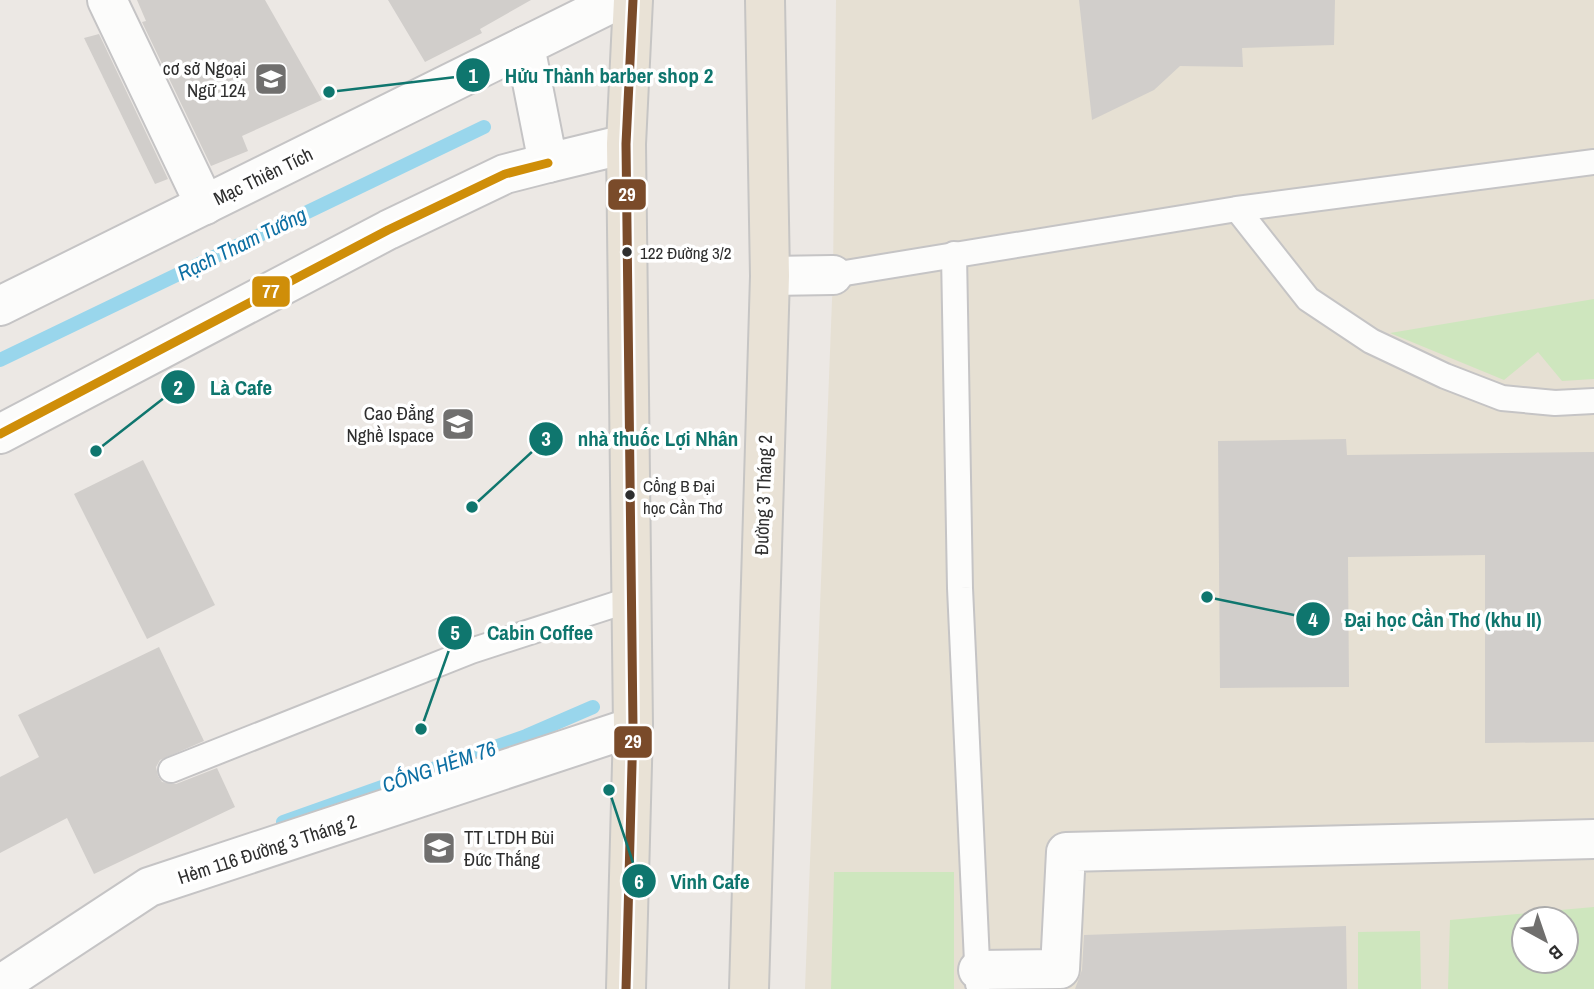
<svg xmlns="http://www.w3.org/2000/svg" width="1594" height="989" font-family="'Archivo Narrow',sans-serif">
<rect width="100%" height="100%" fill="#ece8e4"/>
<path fill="#e6e0d3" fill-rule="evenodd" d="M836 0H1594V989H805L833 275ZM1524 919H1566V961H1524Z"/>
<g fill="#cee6be" fill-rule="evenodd">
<polygon points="1594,299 1594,379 1562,381 1538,352 1504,380 1390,333"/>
<polygon points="834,872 954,872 954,989 831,989"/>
<path d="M1594 907V989H1448L1450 920ZM1524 919H1566V961H1524Z"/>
<polygon points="1420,931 1421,989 1358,989 1358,932"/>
</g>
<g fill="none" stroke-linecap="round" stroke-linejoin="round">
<g stroke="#99d6ec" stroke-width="14">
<polyline points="0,360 484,127"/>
<polyline points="283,822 526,736 593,707"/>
</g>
</g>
<g fill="#d1cecb">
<polygon points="137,0 265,0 322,100 242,136 248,151 211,166 142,22 146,21"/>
<polygon points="388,0 531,0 480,29 482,33 425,62"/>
<polygon points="1079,0 1335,0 1334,45 1242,48 1243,67 1180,66 1154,90 1092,120"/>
<polygon points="99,34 168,179 155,184 84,38"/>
<polygon points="1346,439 1347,455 1594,452 1594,742 1485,743 1485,555 1348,557 1349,687 1220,688 1218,441"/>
<polygon points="143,460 215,605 147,639 74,494"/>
<polygon points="159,647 204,741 160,760 156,767 158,776 162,782 176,784 217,768 235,807 94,874 67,818 0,853 0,777 39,757 18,715"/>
<polygon points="1346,926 1347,989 1075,989 1082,970 1084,935"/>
</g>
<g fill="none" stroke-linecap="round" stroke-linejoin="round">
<defs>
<g id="service">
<polyline points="1237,209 1308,299 1371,341 1445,376 1502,398 1555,403 1594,401"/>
<polyline points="954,254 960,588 978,984"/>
<polyline points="833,275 1237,209 1594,162"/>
<polyline points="171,770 471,651 632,599"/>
</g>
<polyline id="pedestrian" points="978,970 1060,969 1066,852 1594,839"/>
<g id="minor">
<polyline points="107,0 205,205"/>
<polyline points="618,0 525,46 548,163 626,144"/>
<polyline points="770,276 833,275"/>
<polyline points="0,306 525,46"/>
<polyline points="0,434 388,230 505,174 548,163"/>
<polyline points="0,985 149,887 633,727"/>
</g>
<g id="trunk">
<polyline points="626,989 633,727 626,144 633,0"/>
<polyline points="749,989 770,276 765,0"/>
</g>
</defs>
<use href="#service" stroke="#c5c4c5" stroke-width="28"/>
<use href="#pedestrian" stroke="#c5c4c5" stroke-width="42"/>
<use href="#minor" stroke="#c5c4c5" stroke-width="42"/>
<use href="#trunk" stroke="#c6c5c4" stroke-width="42"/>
<use href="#service" stroke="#fcfcfb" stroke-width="24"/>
<use href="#pedestrian" stroke="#fcfcfb" stroke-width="38"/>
<use href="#minor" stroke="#fcfcfb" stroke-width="38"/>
<use href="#trunk" stroke="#e9e2d6" stroke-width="38"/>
<defs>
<polyline id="bus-1" points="626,989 633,727 626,144 633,0"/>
<polyline id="bus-2" points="0,434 388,230 505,174 548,163"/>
</defs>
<use href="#bus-1" stroke="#fff" stroke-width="14"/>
<use href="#bus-2" stroke="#fff" stroke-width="14"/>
<use href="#bus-1" stroke="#7a4b2a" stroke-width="9"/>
<use href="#bus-2" stroke="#cf8e09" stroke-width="9"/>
</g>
<defs>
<symbol id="school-square" viewBox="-11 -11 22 22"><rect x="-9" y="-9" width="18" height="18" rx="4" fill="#706f6e" stroke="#fff"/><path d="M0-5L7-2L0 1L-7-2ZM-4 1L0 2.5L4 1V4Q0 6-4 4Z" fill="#fff"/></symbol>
</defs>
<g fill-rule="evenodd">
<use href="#school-square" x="252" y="60" width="38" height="38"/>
<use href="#school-square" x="439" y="405" width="38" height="38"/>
<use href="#school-square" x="420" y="829" width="38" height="38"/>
</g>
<g fill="#2e2e2e" stroke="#fff" stroke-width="2.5">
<circle cx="627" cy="252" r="6"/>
<circle cx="630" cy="495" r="6"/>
</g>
<g text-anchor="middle" stroke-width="7" stroke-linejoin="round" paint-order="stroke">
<g font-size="17" fill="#2e2e2e" stroke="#fff" text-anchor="start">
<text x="640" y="259">122 Đường 3/2</text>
<text x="643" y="492">Cổng B Đại<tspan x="643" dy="22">học Cần Thơ</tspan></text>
</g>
<g font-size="19" fill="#2e2e2e" stroke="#fff" text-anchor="end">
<text x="246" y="75">cơ sở Ngoại<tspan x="246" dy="22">Ngữ 124</tspan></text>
<text x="434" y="420">Cao Đẳng<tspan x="434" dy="22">Nghề Ispace</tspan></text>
<text x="464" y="844" text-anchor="start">TT LTDH Bùi<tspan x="464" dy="22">Đức Thắng</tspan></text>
</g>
<g font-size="19" fill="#2e2e2e" stroke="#fff">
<text transform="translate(263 176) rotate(-26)" y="7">Mạc Thiên Tích</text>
<text transform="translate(763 495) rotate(-88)" y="7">Đường 3 Tháng 2</text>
<text transform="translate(267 849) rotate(-18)" y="7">Hẻm 116 Đường 3 Tháng 2</text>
</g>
<g font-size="21" font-style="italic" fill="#0d6fa3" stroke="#fff">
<text transform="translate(242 244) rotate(-26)" y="7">Rạch Tham Tướng</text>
<text transform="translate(439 767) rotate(-19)" y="7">CỐNG HẺM 76</text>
</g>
</g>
<path fill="none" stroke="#0f766e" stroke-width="2.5" d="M329 92L473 75M96 451L178 387M472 507L546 439M1207 597L1313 619M421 729L455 633M609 790L639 881"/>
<g fill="#0f766e" stroke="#fff" stroke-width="2.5">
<circle cx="329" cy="92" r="7"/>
<circle cx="96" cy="451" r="7"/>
<circle cx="472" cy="507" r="7"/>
<circle cx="1207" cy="597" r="7"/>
<circle cx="421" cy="729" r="7"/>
<circle cx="609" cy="790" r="7"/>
<circle cx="473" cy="75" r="18"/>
<circle cx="178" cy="387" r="18"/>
<circle cx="546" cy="439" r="18"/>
<circle cx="1313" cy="619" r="18"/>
<circle cx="455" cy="633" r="18"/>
<circle cx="639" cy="881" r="18"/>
</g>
<g font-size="21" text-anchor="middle" font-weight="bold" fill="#fff">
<text x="473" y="83">1</text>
<text x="178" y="395">2</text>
<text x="546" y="446">3</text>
<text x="1313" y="627">4</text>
<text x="455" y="640">5</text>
<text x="639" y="889">6</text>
</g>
<g font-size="21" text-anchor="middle" font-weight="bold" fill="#0f766e" stroke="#fff" stroke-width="7" stroke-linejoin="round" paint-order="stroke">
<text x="609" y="83">Hửu Thành barber shop 2</text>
<text x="241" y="395">Là Cafe</text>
<text x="658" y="446">nhà thuốc Lợi Nhân</text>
<text x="1443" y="627">Đại học Cần Thơ (khu II)</text>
<text x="540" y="640">Cabin Coffee</text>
<text x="710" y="889">Vinh Cafe</text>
</g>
<g stroke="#fff" stroke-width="2.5">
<rect x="607" y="178" width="40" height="33" rx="7" fill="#7a4b2a"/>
<rect x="251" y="275" width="40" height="33" rx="7" fill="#cf8e09"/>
<rect x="613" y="725" width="40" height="34" rx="7" fill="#7a4b2a"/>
</g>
<g font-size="19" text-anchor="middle" font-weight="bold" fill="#fff">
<text x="627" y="201">29</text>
<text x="271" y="298">77</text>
<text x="633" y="748">29</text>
</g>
<g transform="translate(1545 940) rotate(140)"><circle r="33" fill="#ffffff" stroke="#ababab" stroke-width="2"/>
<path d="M0-5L12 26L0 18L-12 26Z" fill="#706f6e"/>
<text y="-10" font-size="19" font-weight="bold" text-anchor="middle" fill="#2e2e2e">B</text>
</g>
</svg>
